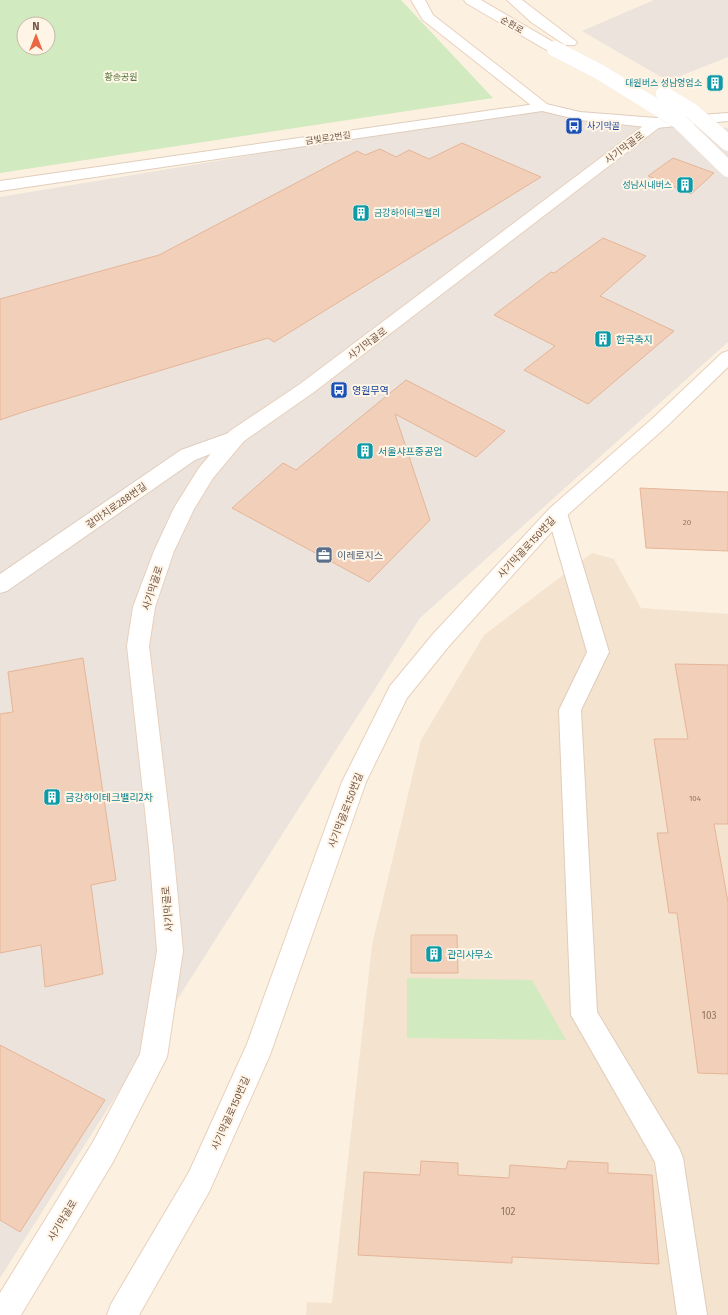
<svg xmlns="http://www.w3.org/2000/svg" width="728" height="1315" font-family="'Fira Sans','Noto Sans KR',sans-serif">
<rect width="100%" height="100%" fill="#fcf1e1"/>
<polygon fill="#f4e3cf" points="592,553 614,559 641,608 728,614 728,1315 306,1315 307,1302 332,1303 372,945 421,740 484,635"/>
<g fill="#ebe3dc">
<polygon points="654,0 728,0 728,57 668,81 582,31"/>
<polygon points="542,107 728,128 728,342 420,618 0,1278 0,197"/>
</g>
<g fill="#d1eabf" fill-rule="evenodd">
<path d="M0 0H401L493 98 0 173ZM24 24H48V48H24Z"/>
<polygon points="407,978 532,980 566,1040 407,1038"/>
</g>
<g fill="#f2cfb8" stroke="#e5b598">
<polygon points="462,143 541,177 274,342 268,338 23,412 0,420 0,299 159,255 357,151 365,155 380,149 396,157 409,150 429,159"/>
<polygon points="673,158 714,173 691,194 648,176"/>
<polygon points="603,238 646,256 600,296 674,331 588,404 524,370 555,346 494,315 551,272 554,273"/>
<polygon points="406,380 505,431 476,457 395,414 430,520 369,582 232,508 283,463 296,470"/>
<polygon points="640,488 728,492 728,551 646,548"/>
<polygon points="83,658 116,880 91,885 103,974 45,987 41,945 0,953 0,714 13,712 8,672"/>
<polygon points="675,664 728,665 728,824 714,824 728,902 728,1074 698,1073 677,913 669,913 657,833 668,833 654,739 688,739"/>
<polygon points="411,935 457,935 458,973 411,973"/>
<polygon points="0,1045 105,1100 20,1232 0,1220"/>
<polygon points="421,1161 458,1163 458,1175 509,1178 510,1165 566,1169 568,1161 608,1163 608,1173 652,1175 659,1264 512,1257 512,1263 358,1255 364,1172 420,1175"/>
</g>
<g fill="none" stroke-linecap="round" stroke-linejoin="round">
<defs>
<g id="street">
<polygon points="542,103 580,112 656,118 728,113 728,121 656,128 580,120 542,111 0,191 0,181"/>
<polygon points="237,430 244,431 247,436 244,441 195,460 7,591 0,593 0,574 181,450"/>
<polygon points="557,506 564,508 567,513 609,652 581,710 597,1012 679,1148 683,1158 707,1315 677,1315 655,1162 571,1015 559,710 587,652 547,513 550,508"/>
</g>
<g id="secondary">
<polygon points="411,0 425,0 433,15 547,104 549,107 547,110 537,110 423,20"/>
<polygon points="464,0 481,0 560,46 562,49 560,52 550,52 466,3"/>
<polygon points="507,0 522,0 577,42 575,45 565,45 531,22"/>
<polygon points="656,118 661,120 664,123 661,126 314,392 244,441 213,478 194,509 174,551 155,607 149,646 173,847 183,951 167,1057 113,1162 21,1315 0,1315 0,1293 93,1142 140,1054 157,951 149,847 127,646 133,607 154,551 174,508 199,468 230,431 300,384 651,120"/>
<polygon points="728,351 728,367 666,427 564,518 449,646 407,698 366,782 270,1055 209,1192 139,1315 107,1315 111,1304 189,1172 247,1044 342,782 390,686 433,634 550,508 652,419 722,353"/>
</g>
</defs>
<use href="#street" stroke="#e0cdbc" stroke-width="2"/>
<use href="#secondary" stroke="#e8d0bc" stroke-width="2"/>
<use href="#street" fill="#fff" fill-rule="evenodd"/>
<use href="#secondary" fill="#fff" fill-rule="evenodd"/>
<defs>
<g id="secondary-bridge">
<polyline points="555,49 598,71 679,121 728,169"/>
<polyline points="664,94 692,111 728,143"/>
</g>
</defs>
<use href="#secondary-bridge" stroke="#e8d0bc" stroke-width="16" stroke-linecap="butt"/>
<use href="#secondary-bridge" stroke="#fff" stroke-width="16"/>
</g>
<defs>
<symbol id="building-square" viewBox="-11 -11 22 22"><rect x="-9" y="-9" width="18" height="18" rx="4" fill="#0f9aa8" stroke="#fff5e7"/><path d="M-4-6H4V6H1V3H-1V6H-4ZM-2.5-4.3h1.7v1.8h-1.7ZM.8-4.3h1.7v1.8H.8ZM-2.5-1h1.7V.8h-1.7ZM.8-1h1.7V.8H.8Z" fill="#fff"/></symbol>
<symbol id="bus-square" viewBox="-11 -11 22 22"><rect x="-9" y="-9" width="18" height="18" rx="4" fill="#1a4fb4" stroke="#fff5e7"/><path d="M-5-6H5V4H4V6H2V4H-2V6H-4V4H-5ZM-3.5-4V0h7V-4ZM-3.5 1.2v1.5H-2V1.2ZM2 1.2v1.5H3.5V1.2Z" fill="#fff"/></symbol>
<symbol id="office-square" viewBox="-11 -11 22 22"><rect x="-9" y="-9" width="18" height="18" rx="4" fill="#5c6f8a" stroke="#fff5e7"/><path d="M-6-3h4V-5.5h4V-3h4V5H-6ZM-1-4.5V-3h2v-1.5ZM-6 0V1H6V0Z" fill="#fff"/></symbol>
</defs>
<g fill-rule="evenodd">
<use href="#building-square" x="705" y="73" width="20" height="20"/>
<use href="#bus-square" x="564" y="116" width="20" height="20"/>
<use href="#building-square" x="675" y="175" width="20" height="20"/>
<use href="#building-square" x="351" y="203" width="20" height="20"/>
<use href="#building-square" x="593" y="329" width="20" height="20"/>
<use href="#bus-square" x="329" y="380" width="20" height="20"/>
<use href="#building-square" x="355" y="441" width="20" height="20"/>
<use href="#office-square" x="314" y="545" width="20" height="20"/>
<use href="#building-square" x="42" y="787" width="20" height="20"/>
<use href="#building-square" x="424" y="944" width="20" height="20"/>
</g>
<g text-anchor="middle" stroke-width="4" stroke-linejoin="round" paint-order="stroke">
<g font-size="8" fill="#937563">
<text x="687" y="525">20</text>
<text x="695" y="801">104</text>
</g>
<g font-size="9" fill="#735747" stroke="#fff5e7">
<text transform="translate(512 25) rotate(30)" y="3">순환로</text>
<text transform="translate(328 138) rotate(-8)" y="3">금빛로2번길</text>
</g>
<g font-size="9" fill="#517940" stroke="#fff5e7">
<text x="121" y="80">황송공원</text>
</g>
<g font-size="9" fill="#0d838f" stroke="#fff5e7" text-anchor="end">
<text x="702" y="86">대원버스 성남영업소</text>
<text x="672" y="188">성남시내버스</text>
<text x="374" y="216" text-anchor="start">금강하이테크밸리</text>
</g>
<g font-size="9" fill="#164399" stroke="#fff5e7" text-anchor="start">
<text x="587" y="129">사기막골</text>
</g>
<g font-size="10" fill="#735747" stroke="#fff5e7">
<text transform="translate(624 147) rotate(-37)" y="4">사기막골로</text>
<text transform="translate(367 343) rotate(-37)" y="4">사기막골로</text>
<text transform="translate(116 505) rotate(-35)" y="4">갈마치로288번길</text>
<text transform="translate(526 547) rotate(-47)" y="4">사기막골로150번길</text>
<text transform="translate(152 588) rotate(-72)" y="4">사기막골로</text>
<text transform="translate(345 810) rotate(-69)" y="4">사기막골로150번길</text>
<text transform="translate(167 909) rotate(-95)" y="4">사기막골로</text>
<text transform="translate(230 1113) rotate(-66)" y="4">사기막골로150번길</text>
<text transform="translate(62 1220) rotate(-59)" y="4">사기막골로</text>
</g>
<g font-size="10" fill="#0d838f" stroke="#fff5e7" text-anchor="start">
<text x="616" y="343">한국축지</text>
<text x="378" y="455">서울샤프중공업</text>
<text x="65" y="801">금강하이테크밸리2차</text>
<text x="447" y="958">관리사무소</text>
</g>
<g font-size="10" fill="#164399" stroke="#fff5e7" text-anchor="start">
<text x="352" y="394">영원무역</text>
</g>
<g font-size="10" fill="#4e5e75" stroke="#fff5e7" text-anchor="start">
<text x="337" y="559">이레로지스</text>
</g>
<g font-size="10" fill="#937563">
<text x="709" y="1019">103</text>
<text x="508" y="1215">102</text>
</g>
</g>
<g transform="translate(36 36)"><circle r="19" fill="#fff5e7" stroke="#c7b6a7"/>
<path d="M0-3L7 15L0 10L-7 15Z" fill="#e96743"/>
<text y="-6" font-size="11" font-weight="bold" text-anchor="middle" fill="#735747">N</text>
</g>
</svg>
